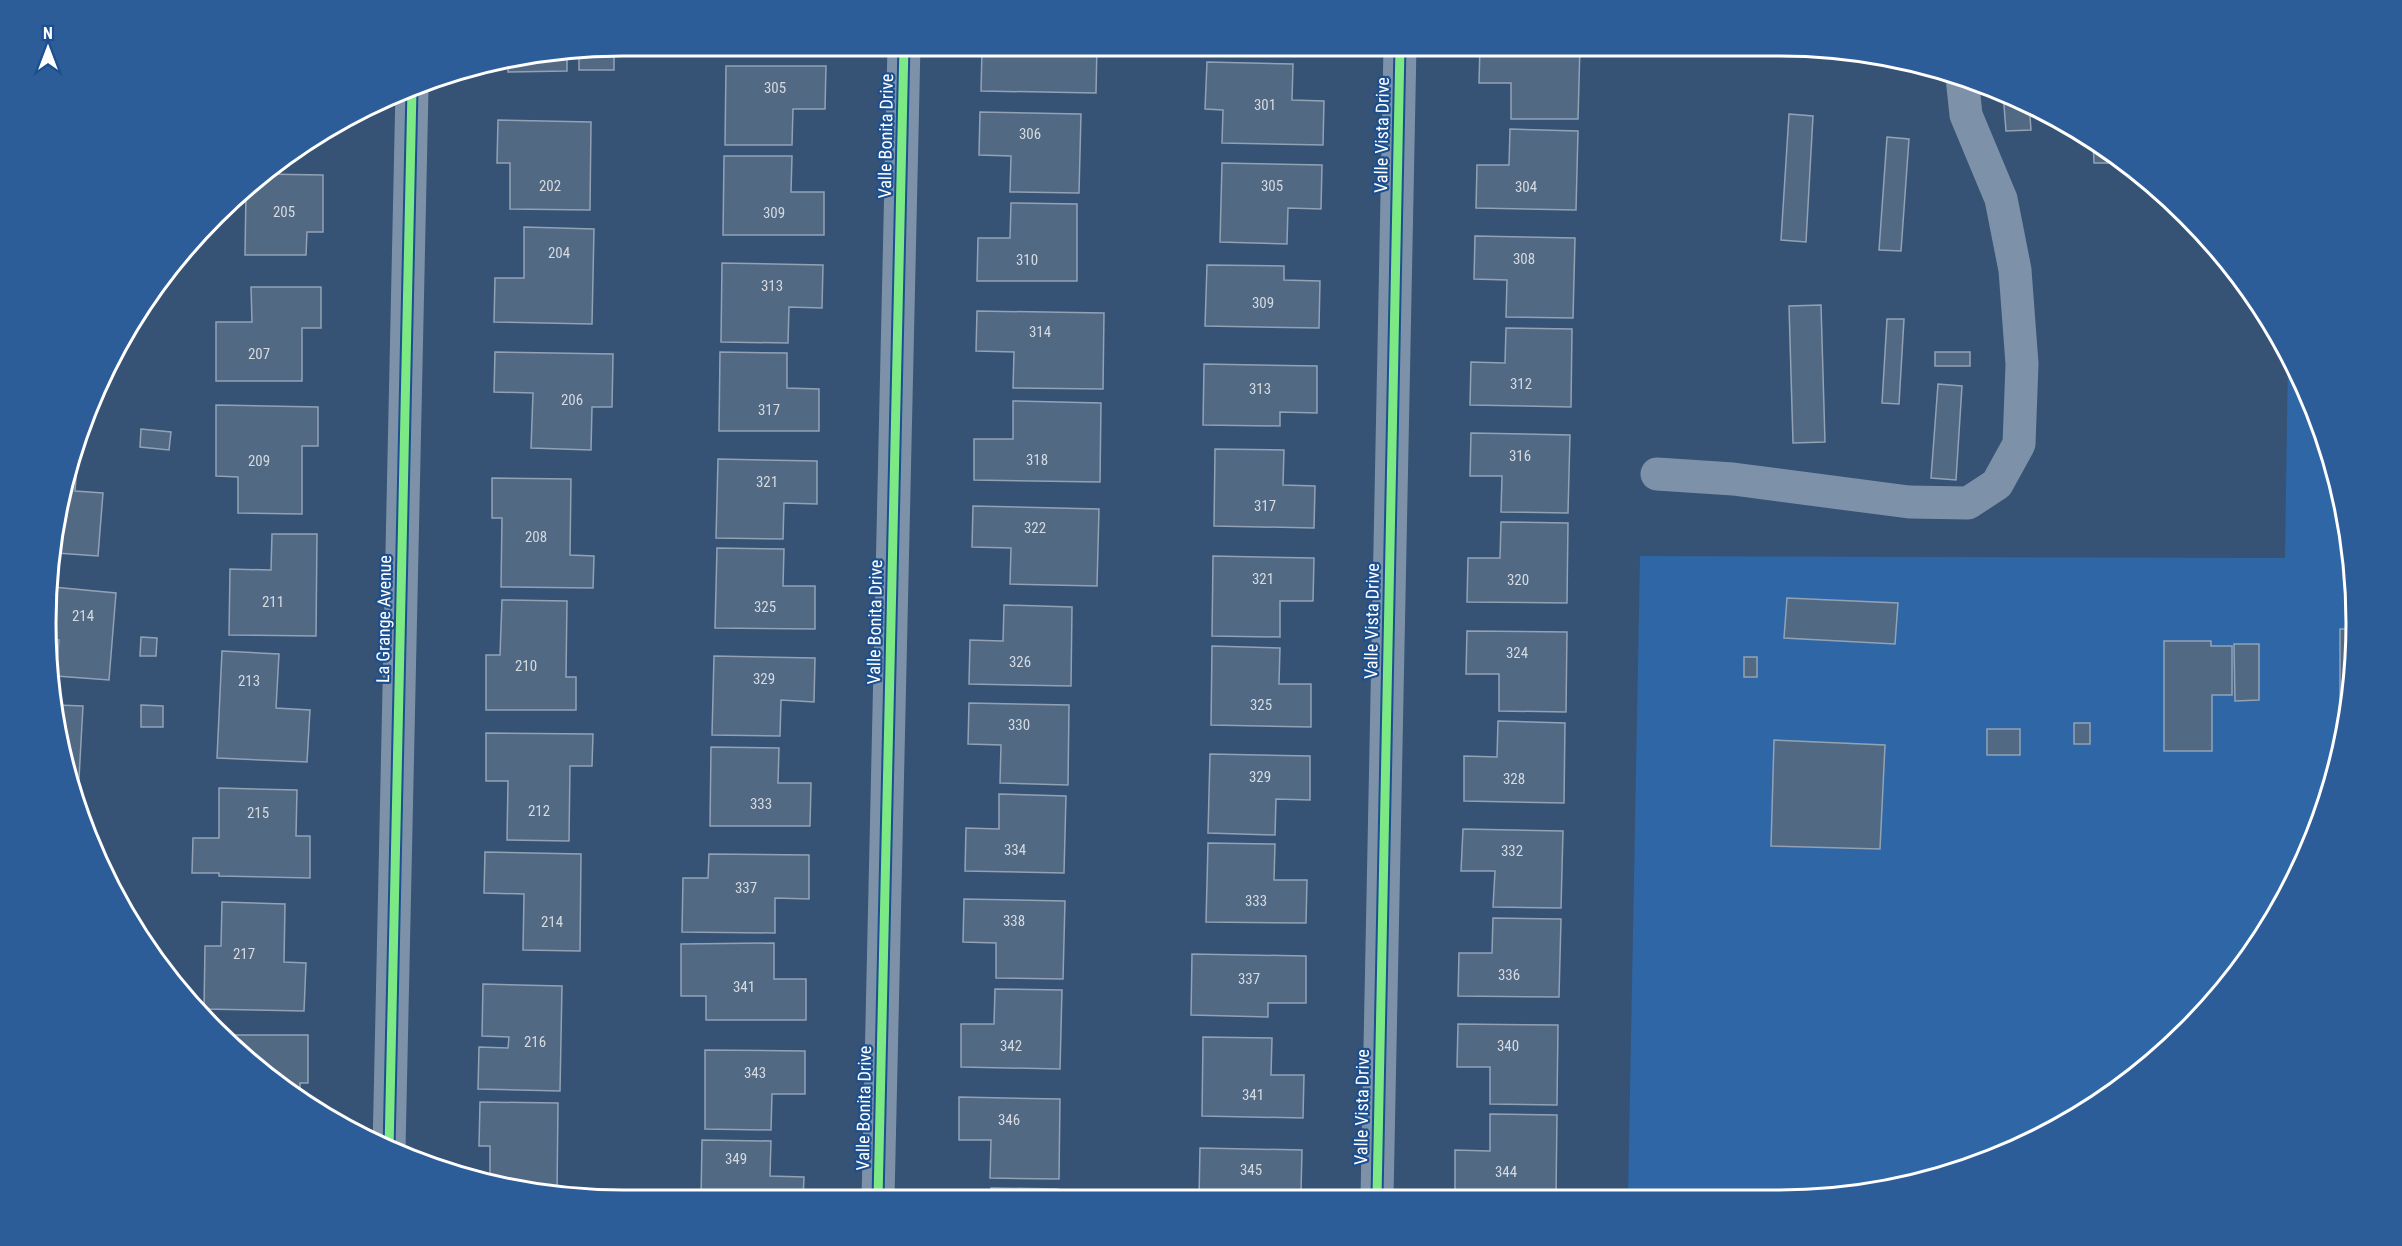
<svg xmlns="http://www.w3.org/2000/svg" width="2402" height="1246" font-family="'Roboto Condensed',sans-serif">
<rect width="100%" height="100%" fill="#365274"/>
<polygon fill="#2f66a5" points="2288,353 2326,438 2352,548 2356,661 2337,773 2297,879 2213,1004 2100,1103 2000,1157 1855,1196 1628,1197 1640,556 2285,558"/>
<g fill="#526984" stroke="#92a2b6" stroke-width="1.5">
<polygon points="1021,45 1097,45 1096,93 981,91 982,50 1021,51"/>
<polygon points="614,46 614,70 579,70 579,52"/>
<polygon points="1480,46 1580,46 1578,119 1511,119 1511,83 1479,83"/>
<polygon points="567,54 567,71 508,72 508,64"/>
<polygon points="1207,62 1293,64 1292,100 1324,101 1323,145 1222,143 1223,110 1205,109"/>
<polygon points="726,66 826,66 825,109 793,109 792,145 725,145"/>
<polygon points="2003,93 2029,102 2031,130 2006,131"/>
<polygon points="980,112 1081,114 1079,193 1010,192 1011,156 979,155"/>
<polygon points="1789,114 1813,116 1806,242 1781,240"/>
<polygon points="498,120 591,122 590,210 510,209 510,163 497,163"/>
<polygon points="1510,129 1578,131 1576,210 1476,208 1477,165 1509,165"/>
<polygon points="1887,137 1909,139 1901,251 1879,250"/>
<polygon points="2093,141 2128,163 2094,163"/>
<polygon points="724,156 792,156 791,192 824,192 824,235 723,235"/>
<polygon points="1222,163 1322,165 1321,209 1288,208 1287,244 1220,242"/>
<polygon points="262,174 323,175 323,232 307,232 306,255 245,255 246,191"/>
<polygon points="1011,203 1077,204 1077,281 977,281 978,238 1010,238"/>
<polygon points="524,227 594,229 592,324 494,322 495,278 524,278"/>
<polygon points="1475,236 1575,238 1573,318 1506,317 1507,280 1474,279"/>
<polygon points="722,263 823,265 822,308 789,307 788,343 721,342"/>
<polygon points="1207,265 1284,266 1284,280 1320,281 1319,328 1205,326"/>
<polygon points="251,287 321,287 321,328 302,328 302,381 216,381 216,322 252,322"/>
<polygon points="1821,305 1825,442 1793,443 1789,306"/>
<polygon points="977,311 1104,313 1103,389 1013,388 1014,352 976,351"/>
<polygon points="1887,319 1904,319 1899,404 1882,403"/>
<polygon points="1506,328 1572,329 1571,407 1470,405 1471,362 1505,363"/>
<polygon points="495,352 613,354 612,407 592,407 591,450 531,448 533,393 494,392"/>
<polygon points="720,352 787,353 787,388 819,389 819,431 719,431"/>
<rect x="1935" y="352" width="35" height="14"/>
<polygon points="1204,364 1317,366 1317,413 1280,412 1280,426 1203,425"/>
<polygon points="1938,384 1962,386 1956,480 1931,478"/>
<polygon points="1013,401 1101,403 1100,482 974,480 974,439 1013,439"/>
<polygon points="216,405 318,407 318,446 302,446 302,514 238,513 238,477 216,476"/>
<polygon points="141,429 171,432 169,450 140,447"/>
<polygon points="1471,433 1570,435 1568,513 1501,512 1502,476 1470,476"/>
<polygon points="1215,449 1284,450 1283,485 1315,486 1314,528 1214,526"/>
<polygon points="75,450 78,450 75,491 103,493 98,556 57,553 65,474"/>
<polygon points="718,459 817,461 817,504 784,503 783,539 716,538"/>
<polygon points="492,478 571,479 570,555 594,556 593,588 501,587 502,518 492,518"/>
<polygon points="973,506 1099,509 1097,586 1010,584 1011,548 972,547"/>
<polygon points="1501,522 1568,523 1567,603 1467,602 1468,558 1500,558"/>
<polygon points="272,534 317,534 316,636 229,635 230,569 271,570"/>
<polygon points="717,548 784,549 783,586 815,586 815,629 715,628"/>
<polygon points="1213,556 1314,558 1313,601 1280,601 1280,637 1212,636"/>
<polygon points="53,587 116,593 109,680 56,676 59,640 48,639"/>
<polygon points="1787,598 1898,603 1895,644 1784,638"/>
<polygon points="502,600 567,601 566,677 576,677 576,710 486,710 486,655 500,655"/>
<polygon points="1004,605 1072,607 1071,686 969,684 970,640 1003,641"/>
<polygon points="2340,629 2355,629 2356,661 2346,719 2340,719"/>
<polygon points="1467,631 1567,632 1566,712 1499,711 1499,674 1466,674"/>
<polygon points="141,637 157,638 156,656 140,656"/>
<polygon points="2164,641 2211,641 2211,646 2232,646 2232,695 2212,695 2212,751 2164,751"/>
<polygon points="2234,644 2259,644 2259,700 2235,701"/>
<polygon points="1212,646 1280,648 1279,684 1311,684 1311,727 1211,725"/>
<polygon points="222,651 279,654 276,708 310,710 307,762 217,758"/>
<polygon points="714,656 815,658 814,702 781,700 780,736 712,735"/>
<rect x="1744" y="657" width="13" height="20"/>
<polygon points="969,703 1069,705 1068,785 1000,783 1001,745 968,744"/>
<polygon points="56,705 83,706 78,796"/>
<polygon points="141,705 163,706 163,727 141,727"/>
<polygon points="1498,721 1565,723 1564,803 1464,801 1464,756 1497,757"/>
<rect x="2074" y="723" width="16" height="21"/>
<rect x="1987" y="729" width="33" height="26"/>
<polygon points="486,733 593,734 592,766 570,766 569,841 507,840 508,781 486,781"/>
<polygon points="1774,740 1885,745 1880,849 1771,846"/>
<polygon points="711,747 779,748 778,783 811,783 810,826 710,826"/>
<polygon points="1210,754 1310,756 1310,800 1276,799 1275,835 1208,833"/>
<polygon points="219,788 297,790 296,836 310,836 310,878 219,876 219,873 192,873 193,838 219,838"/>
<polygon points="999,794 1066,796 1064,873 965,871 966,828 999,829"/>
<polygon points="1463,829 1563,831 1561,908 1493,907 1495,871 1461,871"/>
<polygon points="1208,843 1275,844 1274,880 1307,880 1306,923 1206,922"/>
<polygon points="485,852 581,854 580,951 523,950 524,894 484,893"/>
<polygon points="709,854 809,855 809,899 775,898 775,933 682,932 683,878 708,878"/>
<polygon points="964,899 1065,901 1063,979 996,978 996,943 963,942"/>
<polygon points="222,902 285,904 284,962 306,963 304,1011 204,1009 205,946 221,946"/>
<polygon points="1493,918 1561,919 1559,997 1458,996 1459,953 1492,953"/>
<polygon points="774,943 774,979 806,979 806,1020 706,1020 706,996 681,996 681,944"/>
<polygon points="1192,954 1306,956 1306,1003 1268,1003 1268,1017 1191,1015"/>
<polygon points="483,984 562,986 560,1091 478,1089 479,1047 508,1048 509,1037 482,1036"/>
<polygon points="995,989 1062,990 1060,1069 961,1067 961,1024 994,1024"/>
<polygon points="1458,1024 1558,1025 1557,1105 1490,1104 1490,1067 1457,1067"/>
<polygon points="221,1035 308,1035 308,1083 300,1083 300,1099 271,1081"/>
<polygon points="1203,1037 1272,1038 1271,1075 1304,1075 1303,1118 1202,1116"/>
<polygon points="705,1050 805,1051 805,1094 772,1094 771,1130 705,1129"/>
<polygon points="959,1097 1060,1099 1059,1179 990,1178 991,1140 959,1140"/>
<polygon points="480,1102 558,1103 557,1195 490,1184 490,1146 479,1146"/>
<polygon points="1490,1114 1557,1115 1556,1196 1455,1194 1455,1150 1490,1151"/>
<polygon points="702,1140 771,1141 770,1176 804,1177 803,1199 701,1199"/>
<polygon points="1200,1148 1302,1150 1301,1192 1267,1191 1267,1198 1199,1198"/>
<polygon points="991,1188 1058,1189 1057,1198 991,1199"/>
</g>
<g fill="none" stroke-linecap="round" stroke-linejoin="round">
<g stroke="#7d92a8" stroke-width="33">
<polyline points="1657,474 1733,479 1909,502 1968,503 1997,484 2019,444 2022,364 2015,270 2001,199 1966,115 1962,77"/>
<polyline points="389,1150 412,89"/>
<polyline points="1377,1197 1400,46"/>
<polyline points="878,1199 904,45"/>
</g>
<defs>
<g id="cycleway">
<polyline points="389,1150 412,89"/>
<polyline points="1377,1197 1400,46"/>
<polyline points="878,1199 904,45"/>
</g>
</defs>
<use href="#cycleway" stroke="#1b4f8f" stroke-width="13"/>
<use href="#cycleway" stroke="#7ce984" stroke-width="9"/>
</g>
<g text-anchor="middle" stroke-width="4.5" stroke-linejoin="round" paint-order="stroke">
<g font-size="15" fill="#d4dae0">
<text x="775" y="93">305</text>
<text x="1265" y="110">301</text>
<text x="1030" y="139">306</text>
<text x="550" y="191">202</text>
<text x="1272" y="191">305</text>
<text x="1526" y="192">304</text>
<text x="284" y="217">205</text>
<text x="774" y="218">309</text>
<text x="559" y="258">204</text>
<text x="1524" y="264">308</text>
<text x="1027" y="265">310</text>
<text x="772" y="291">313</text>
<text x="1263" y="308">309</text>
<text x="1040" y="337">314</text>
<text x="259" y="359">207</text>
<text x="1521" y="389">312</text>
<text x="1260" y="394">313</text>
<text x="572" y="405">206</text>
<text x="769" y="415">317</text>
<text x="1520" y="461">316</text>
<text x="1037" y="465">318</text>
<text x="259" y="466">209</text>
<text x="767" y="487">321</text>
<text x="1265" y="511">317</text>
<text x="1035" y="533">322</text>
<text x="536" y="542">208</text>
<text x="1263" y="584">321</text>
<text x="1518" y="585">320</text>
<text x="273" y="607">211</text>
<text x="765" y="612">325</text>
<text x="83" y="621">214</text>
<text x="1517" y="658">324</text>
<text x="1020" y="667">326</text>
<text x="526" y="671">210</text>
<text x="764" y="684">329</text>
<text x="249" y="686">213</text>
<text x="1261" y="710">325</text>
<text x="1019" y="730">330</text>
<text x="1260" y="782">329</text>
<text x="1514" y="784">328</text>
<text x="761" y="809">333</text>
<text x="539" y="816">212</text>
<text x="258" y="818">215</text>
<text x="1015" y="855">334</text>
<text x="1512" y="856">332</text>
<text x="746" y="893">337</text>
<text x="1256" y="906">333</text>
<text x="1014" y="926">338</text>
<text x="552" y="927">214</text>
<text x="244" y="959">217</text>
<text x="1509" y="980">336</text>
<text x="1249" y="984">337</text>
<text x="744" y="992">341</text>
<text x="535" y="1047">216</text>
<text x="1011" y="1051">342</text>
<text x="1508" y="1051">340</text>
<text x="755" y="1078">343</text>
<text x="1253" y="1100">341</text>
<text x="1009" y="1125">346</text>
<text x="736" y="1164">349</text>
<text x="1251" y="1175">345</text>
<text x="1506" y="1177">344</text>
</g>
<g font-size="18" fill="#fff" stroke="#1b4f8f">
<text transform="translate(1382 135) rotate(-89)" y="6">Valle Vista Drive</text>
<text transform="translate(886 136) rotate(-89)" y="6">Valle Bonita Drive</text>
<text transform="translate(384 619) rotate(-89)" y="6">La Grange Avenue</text>
<text transform="translate(1372 621) rotate(-89)" y="6">Valle Vista Drive</text>
<text transform="translate(875 622) rotate(-89)" y="6">Valle Bonita Drive</text>
<text transform="translate(1362 1107) rotate(-89)" y="6">Valle Vista Drive</text>
<text transform="translate(864 1108) rotate(-89)" y="6">Valle Bonita Drive</text>
</g>
</g>
<path d="M0 0H2402V1246H0ZM623 56H1779A567 567 0 0 1 2346 623V623A567 567 0 0 1 1779 1190H623A567 567 0 0 1 56 623V623A567 567 0 0 1 623 56Z" fill="#2d5d98" fill-rule="evenodd"/>
<path fill="none" stroke="#fff" stroke-width="3" d="M623 56H1779A567 567 0 0 1 2346 623V623A567 567 0 0 1 1779 1190H623A567 567 0 0 1 56 623V623A567 567 0 0 1 623 56Z"/>
<g transform="translate(48 48)" stroke="#1b4f8f" stroke-width="4.5" paint-order="stroke">
<path d="M0-4.5L10 22L0 15L-10 22Z" fill="#ffffff"/>
<text y="-9" font-size="16" font-weight="bold" text-anchor="middle" fill="#ffffff">N</text>
</g>
</svg>
